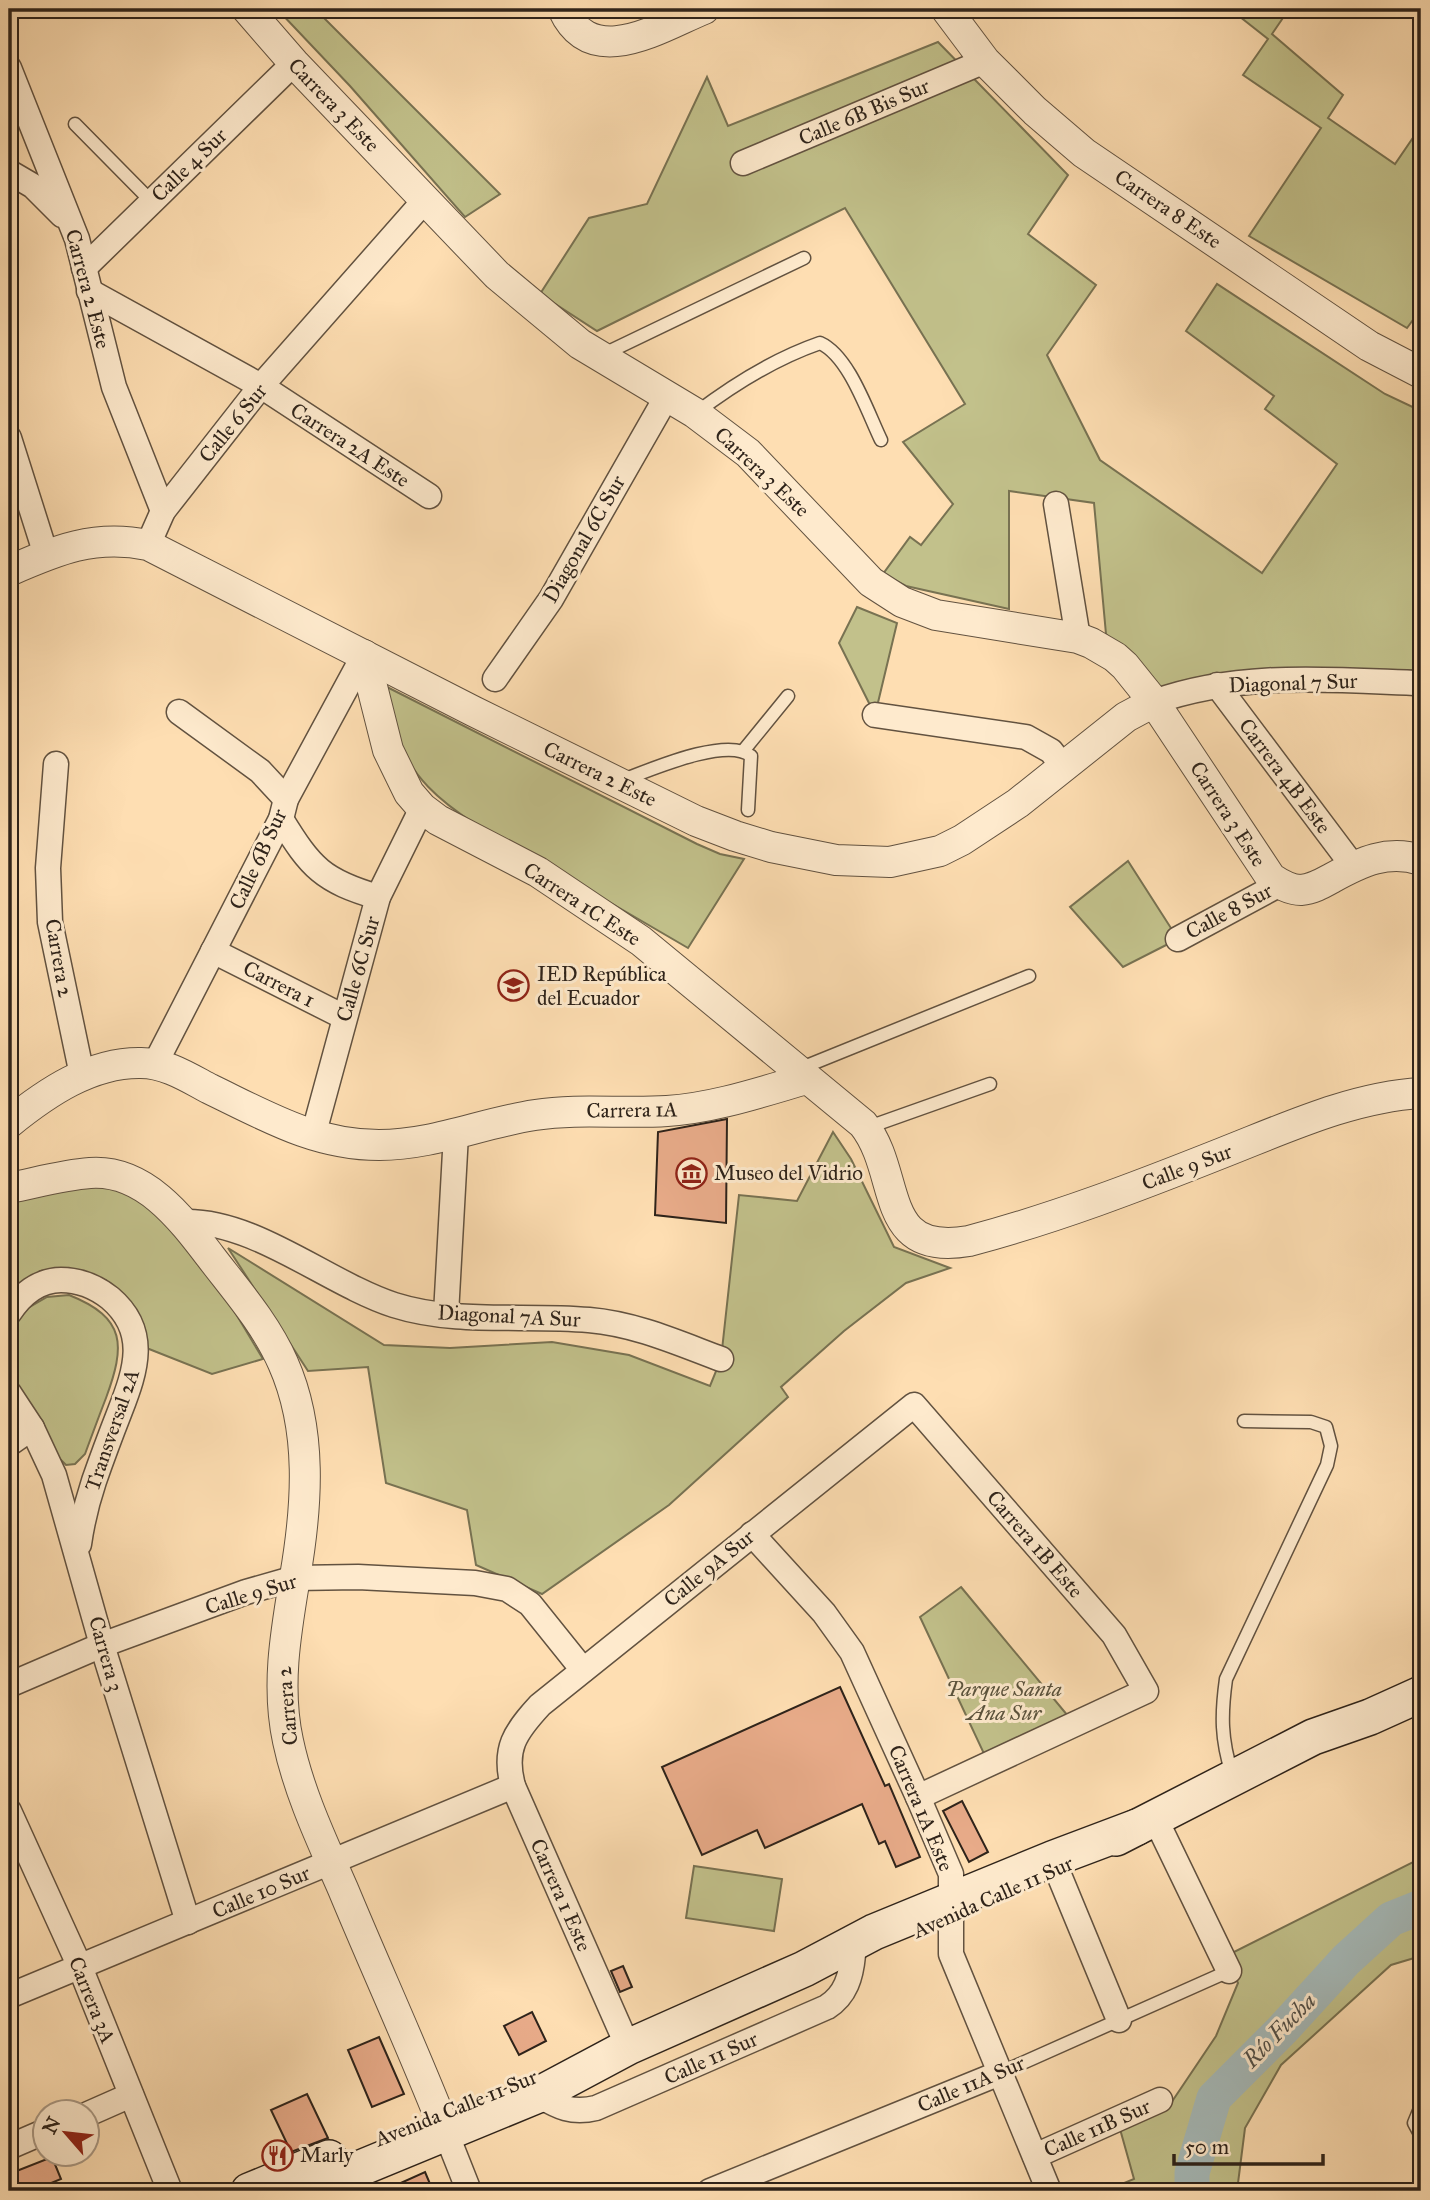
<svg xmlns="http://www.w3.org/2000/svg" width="1430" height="2200" font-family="'IM FELL Great Primer',serif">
<rect width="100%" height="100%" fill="#fedeb2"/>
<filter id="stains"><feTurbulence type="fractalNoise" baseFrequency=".00286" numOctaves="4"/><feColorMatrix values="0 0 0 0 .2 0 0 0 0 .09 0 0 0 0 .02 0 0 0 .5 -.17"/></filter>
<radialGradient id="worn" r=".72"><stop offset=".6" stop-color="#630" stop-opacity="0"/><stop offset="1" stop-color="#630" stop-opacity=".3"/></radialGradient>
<g fill="#c2c18b" stroke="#787252" stroke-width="2">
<polygon points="277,9 315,9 500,194 465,217 350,86"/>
<polygon points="1230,9 1289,9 1272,34 1343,95 1328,118 1395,164 1421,126 1421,309 1407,328 1249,236 1321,128 1243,75 1268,39"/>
<polygon points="938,42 1068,175 1028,234 1096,285 1047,355 1100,460 1262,573 1337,464 1265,409 1274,396 1186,331 1217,284 1385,394 1421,411 1421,672 1159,690 1106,634 1094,503 1009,491 1009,609 906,586 883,574 910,537 921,545 953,504 903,442 965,404 845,208 597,331 540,294 589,218 647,204 707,77 728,126"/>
<polygon points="857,607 897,623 875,715 839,643"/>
<path d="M387 687 697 844 720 854 744 859 688 948 475 824C440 801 411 777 397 736 391 721 390 703 387 687Z"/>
<polygon points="1128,861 1178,939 1123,967 1070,907"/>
<polygon points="833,1132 851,1159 894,1247 950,1268 906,1283 844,1331 781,1387 788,1397 669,1505 542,1594 476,1565 467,1510 386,1483 368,1367 308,1371 228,1248 384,1345 450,1348 552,1342 629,1355 710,1386 721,1359 739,1195 797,1201"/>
<polygon points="99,1184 133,1192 169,1220 233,1309 263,1359 212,1374 144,1347 145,1329 129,1303 106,1280 73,1269 40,1271 9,1297 9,1199"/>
<path d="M69 1295C127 1318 125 1346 106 1398 99 1416 92 1435 85 1454L75 1464 66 1465 59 1458 10 1378 9 1338 11 1329 28 1308 47 1297Z"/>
<polygon points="961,1587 1068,1716 986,1758 920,1617"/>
<polygon points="1421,1858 1421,1956 1391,1965 1281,2065 1245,2128 1237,2191 1105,2191 1134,2179 1120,2129 1169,2106 1216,2036 1238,1983 1226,1956"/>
<polygon points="694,1866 782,1879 774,1931 686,1918"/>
</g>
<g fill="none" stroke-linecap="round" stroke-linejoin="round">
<polyline stroke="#a5b9b8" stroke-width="35" points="1192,2191 1192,2173 1214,2098 1282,2030 1346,1960 1391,1919 1421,1907"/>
</g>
<g fill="#e8ab89" stroke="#2e231a" stroke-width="2">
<polygon points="727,1119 726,1223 655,1215 658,1132"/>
<polygon points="840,1687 885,1786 889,1784 920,1857 896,1867 885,1841 879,1844 862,1804 765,1848 757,1830 702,1855 662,1767"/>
<polygon points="962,1801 988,1852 969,1862 943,1811"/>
<polygon points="623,1966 632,1987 620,1992 611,1971"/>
<polygon points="532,2012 546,2041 519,2055 504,2026"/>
<polygon points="379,2037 404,2094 372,2107 348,2050"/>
<polygon points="307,2094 328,2138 291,2152 271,2110"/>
<polygon points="52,2157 61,2179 32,2191 9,2191 9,2174"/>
<polygon points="425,2172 433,2191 383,2191"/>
</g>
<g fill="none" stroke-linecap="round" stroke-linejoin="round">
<defs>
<g id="service">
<polyline points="75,124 151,201"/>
<polyline points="602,355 804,258"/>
<path d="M696 413C734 384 774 359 820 343 849 356 867 411 881 440"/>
<polyline points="744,750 788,696"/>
<path d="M623 780C650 770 727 736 751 756L748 810"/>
<polyline points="799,1069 1029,976"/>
<polyline points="866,1128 990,1084"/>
<path d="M1232 1774C1221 1739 1221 1715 1226 1679L1327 1465 1331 1446 1326 1427 1311 1422 1244 1421"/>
<polyline points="1000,2073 1229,1971"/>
<polyline points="1421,2106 1414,2123 1421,2136"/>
</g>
<g id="minor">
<polyline points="9,68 77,239 114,387 163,511"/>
<polyline points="743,163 985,61"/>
<polyline points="9,172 33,186 62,215"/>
<polyline points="84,268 294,63"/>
<polyline points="89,291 261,386 429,496"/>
<polyline points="9,438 46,555"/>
<polyline points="1056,504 1078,638"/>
<polyline points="148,545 163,511 261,386 425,200"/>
<polyline points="495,679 551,599 667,396"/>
<polyline points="1217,685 1353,866"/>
<path d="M1154 702C1240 671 1332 680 1421 683"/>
<polyline points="179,712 260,771 286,799"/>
<polyline points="875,715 1026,737 1051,751 1064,768"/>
<polyline points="56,764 48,868 50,922 82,1075"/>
<path d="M281 819C311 868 323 881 378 897"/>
<polyline points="1178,939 1280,884"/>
<polyline points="213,951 344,1017"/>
<polyline points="155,1064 281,819 286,799 364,655"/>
<polyline points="313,1136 378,897 422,808"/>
<path d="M184 1222C255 1220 327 1283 394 1305 457 1325 525 1314 589 1320 636 1324 678 1343 721 1359"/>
<path d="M9 1313C21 1295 39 1280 61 1280 79 1280 96 1287 110 1298 149 1331 136 1370 120 1411 111 1434 102 1458 94 1481 87 1502 82 1523 79 1544"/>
<polyline points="446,1314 456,1134"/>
<polyline points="9,1393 32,1428 54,1475 102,1645 188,1922"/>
<polyline points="9,1444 32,1428"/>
<polyline points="752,1534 824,1613 852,1652 918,1797 951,1874 951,1954 1049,2191"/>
<polyline points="9,1685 102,1645 246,1592 295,1578 358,1577 475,1583 507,1589 530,1604 583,1670"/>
<polyline points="9,1811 80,1967 170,2191"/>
<polyline points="1155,1818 1229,1971"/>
<polyline points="1057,1870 1119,2020"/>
<polyline points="9,1996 513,1786"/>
<path d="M628 2047 513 1786C503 1749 515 1732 540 1705L914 1405 1114 1635 1146 1691 918 1797"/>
<path d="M538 2095C559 2107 572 2114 596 2108L827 2007C846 1995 851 1976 853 1955"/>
<polyline points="88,2114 131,2095"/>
<polyline points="446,2133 469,2191"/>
<polyline points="9,2147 46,2131"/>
<polyline points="1035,2156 1160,2100"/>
<polyline points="710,2191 1000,2073"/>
</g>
<g id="tertiary">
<path d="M247 9 294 63 497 275 580 344 695 413 748 453 871 582 902 602 936 615 1078 638 1091 643 1115 657 1125 666 1154 702 1271 878C1280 884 1290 890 1301 890 1313 889 1323 883 1332 878 1361 862 1388 849 1421 860"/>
<path d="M563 9C592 72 660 27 704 9"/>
<polyline points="946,9 985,61 1035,111 1084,153 1369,346 1421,373"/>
<path d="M9 571C57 550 94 534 148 545L473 711 696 821 735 836 771 847 836 860 890 862 940 851 962 840 1018 803 1126 717 1154 702"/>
<path d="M364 655 388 750 409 793 422 808 438 820 538 872 641 941 863 1124C903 1174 876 1257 969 1241 1056 1218 1139 1186 1222 1153 1286 1128 1352 1097 1421 1093"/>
<path d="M9 1123C46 1093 91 1062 141 1063 166 1063 189 1078 210 1089 266 1116 315 1145 379 1145 433 1145 482 1123 535 1115 579 1108 623 1114 667 1111 714 1108 761 1092 806 1079"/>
<path d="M9 1188C35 1183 63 1175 90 1173 144 1169 181 1218 210 1256 236 1290 266 1324 283 1363 313 1430 307 1507 295 1577 286 1631 276 1686 288 1741 299 1793 322 1841 343 1889 377 1971 414 2051 446 2133"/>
</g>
<g id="secondary">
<polyline points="1116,1838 1313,1737 1370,1717 1421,1694"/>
<polyline points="249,2191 329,2158"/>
<polyline points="305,2191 538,2095 628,2047 804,1969 874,1932 1052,1859 1137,1827"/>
</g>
</defs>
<use href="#service" stroke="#625240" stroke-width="15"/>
<use href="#minor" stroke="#625240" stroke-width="27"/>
<use href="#tertiary" stroke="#625240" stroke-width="32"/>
<use href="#secondary" stroke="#2e231a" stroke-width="38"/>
<use href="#service" stroke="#feeacd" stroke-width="12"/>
<use href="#minor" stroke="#feeacd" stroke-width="24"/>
<use href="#tertiary" stroke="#feeacd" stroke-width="30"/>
<use href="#secondary" stroke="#feeacd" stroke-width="35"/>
</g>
<defs>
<symbol id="school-ring" viewBox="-11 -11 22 22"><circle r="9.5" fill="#feeacd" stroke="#8f2418" stroke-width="1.5"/><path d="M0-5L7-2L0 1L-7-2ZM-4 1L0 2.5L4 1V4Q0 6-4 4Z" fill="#8f2418"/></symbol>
<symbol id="museum-ring" viewBox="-11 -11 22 22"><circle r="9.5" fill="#feeacd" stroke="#8f2418" stroke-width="1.5"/><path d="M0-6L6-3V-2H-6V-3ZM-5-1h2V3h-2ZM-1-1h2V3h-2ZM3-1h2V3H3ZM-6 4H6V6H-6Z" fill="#8f2418"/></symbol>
<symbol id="restaurant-ring" viewBox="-11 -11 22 22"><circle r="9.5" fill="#feeacd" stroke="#8f2418" stroke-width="1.5"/><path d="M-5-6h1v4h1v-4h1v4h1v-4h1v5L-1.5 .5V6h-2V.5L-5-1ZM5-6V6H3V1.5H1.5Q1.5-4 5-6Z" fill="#8f2418"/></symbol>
</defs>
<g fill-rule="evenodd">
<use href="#school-ring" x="496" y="968" width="35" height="35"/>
<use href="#museum-ring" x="674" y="1156" width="35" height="35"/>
<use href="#restaurant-ring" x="260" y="2138" width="35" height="35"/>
</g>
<g text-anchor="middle" stroke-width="6" stroke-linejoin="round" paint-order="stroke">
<g font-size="21" fill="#2e231a" stroke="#feeacd">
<text transform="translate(334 105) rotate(46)" y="7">Carrera 3 Este</text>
<text transform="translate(864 112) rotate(-23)" y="7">Calle 6B Bis Sur</text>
<text transform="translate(189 165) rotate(-44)" y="7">Calle 4 Sur</text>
<text transform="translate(1168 209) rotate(34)" y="7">Carrera 8 Este</text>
<text transform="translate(88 289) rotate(75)" y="7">Carrera 2 Este</text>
<text transform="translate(233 423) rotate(-51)" y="7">Calle 6 Sur</text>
<text transform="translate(350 445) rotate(33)" y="7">Carrera 2A Este</text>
<text transform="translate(762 472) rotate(43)" y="7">Carrera 3 Este</text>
<text transform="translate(584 539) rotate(-60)" y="7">Diagonal 6C Sur</text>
<text transform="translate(1293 683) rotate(-2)" y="7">Diagonal 7 Sur</text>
<text transform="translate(600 774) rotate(26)" y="7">Carrera 2 Este</text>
<text transform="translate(1285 776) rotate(53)" y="7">Carrera 4B Este</text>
<text transform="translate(1228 814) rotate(57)" y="7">Carrera 3 Este</text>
<text transform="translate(258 859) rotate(-65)" y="7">Calle 6B Sur</text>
<text transform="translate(582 904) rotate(33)" y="7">Carrera 1C Este</text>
<text transform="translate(1229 911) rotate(-28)" y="7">Calle 8 Sur</text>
<text transform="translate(59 958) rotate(80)" y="7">Carrera 2</text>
<text transform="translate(358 969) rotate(-74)" y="7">Calle 6C Sur</text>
<text transform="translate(279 984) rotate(27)" y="7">Carrera 1</text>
<text transform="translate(632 1110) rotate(-1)" y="7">Carrera 1A</text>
<text transform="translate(1187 1167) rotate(-21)" y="7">Calle 9 Sur</text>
<text transform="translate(509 1316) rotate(3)" y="7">Diagonal 7A Sur</text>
<text transform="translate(112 1430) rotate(-71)" y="7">Transversal 2A</text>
<text transform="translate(1035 1544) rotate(49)" y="7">Carrera 1B Este</text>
<text transform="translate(709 1568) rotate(-39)" y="7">Calle 9A Sur</text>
<text transform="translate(251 1594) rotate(-17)" y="7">Calle 9 Sur</text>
<text transform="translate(106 1654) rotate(74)" y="7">Carrera 3</text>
<text transform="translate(287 1706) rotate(-95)" y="7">Carrera 2</text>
<text transform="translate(921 1808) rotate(67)" y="7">Carrera 1A Este</text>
<text transform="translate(261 1892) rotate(-23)" y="7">Calle 10 Sur</text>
<text transform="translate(561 1895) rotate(66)" y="7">Carrera 1 Este</text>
<text transform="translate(993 1897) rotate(-24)" y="7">Avenida Calle 11 Sur</text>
<text transform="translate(92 2000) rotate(68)" y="7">Carrera 3A</text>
<text transform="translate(711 2058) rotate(-24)" y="7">Calle 11 Sur</text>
<text transform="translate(971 2084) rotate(-23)" y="7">Calle 11A Sur</text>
<text transform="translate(456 2108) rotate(-22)" y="7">Avenida Calle 11 Sur</text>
<text transform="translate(1097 2128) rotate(-24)" y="7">Calle 11B Sur</text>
</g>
<g font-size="21" fill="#2e231a" stroke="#feeacd" text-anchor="start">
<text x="537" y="981">IED República<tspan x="537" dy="24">del Ecuador</tspan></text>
<text x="714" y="1180">Museo del Vidrio</text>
<text x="300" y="2162">Marly</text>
</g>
<g font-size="21" font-style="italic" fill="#5a523c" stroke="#feeacd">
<text x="1004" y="1696">Parque Santa<tspan x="1004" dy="24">Ana Sur</tspan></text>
</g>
<g font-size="23" font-style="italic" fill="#525049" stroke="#feeacd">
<text transform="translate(1279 2030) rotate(-46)" y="8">Río Fucha</text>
</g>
</g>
<rect width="1430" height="2200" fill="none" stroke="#fedeb2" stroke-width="35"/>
<rect x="10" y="10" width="1409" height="2179" fill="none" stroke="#2e231a" stroke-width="3.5"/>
<rect x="18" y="18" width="1395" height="2165" fill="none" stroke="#2e231a" stroke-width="2"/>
<g transform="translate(66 2133) rotate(298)"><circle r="33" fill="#feeacd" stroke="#ab9a85" stroke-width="2"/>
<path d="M0-5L12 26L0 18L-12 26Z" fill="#8f2418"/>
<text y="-10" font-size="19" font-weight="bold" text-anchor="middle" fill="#2e231a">N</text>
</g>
<path d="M1174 2154v10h149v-10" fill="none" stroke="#2e231a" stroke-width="3.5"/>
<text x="1185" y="2154" font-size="21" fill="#2e231a" stroke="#feeacd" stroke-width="5" paint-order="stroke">50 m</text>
<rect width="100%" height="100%" filter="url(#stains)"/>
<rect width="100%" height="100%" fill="url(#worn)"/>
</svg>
